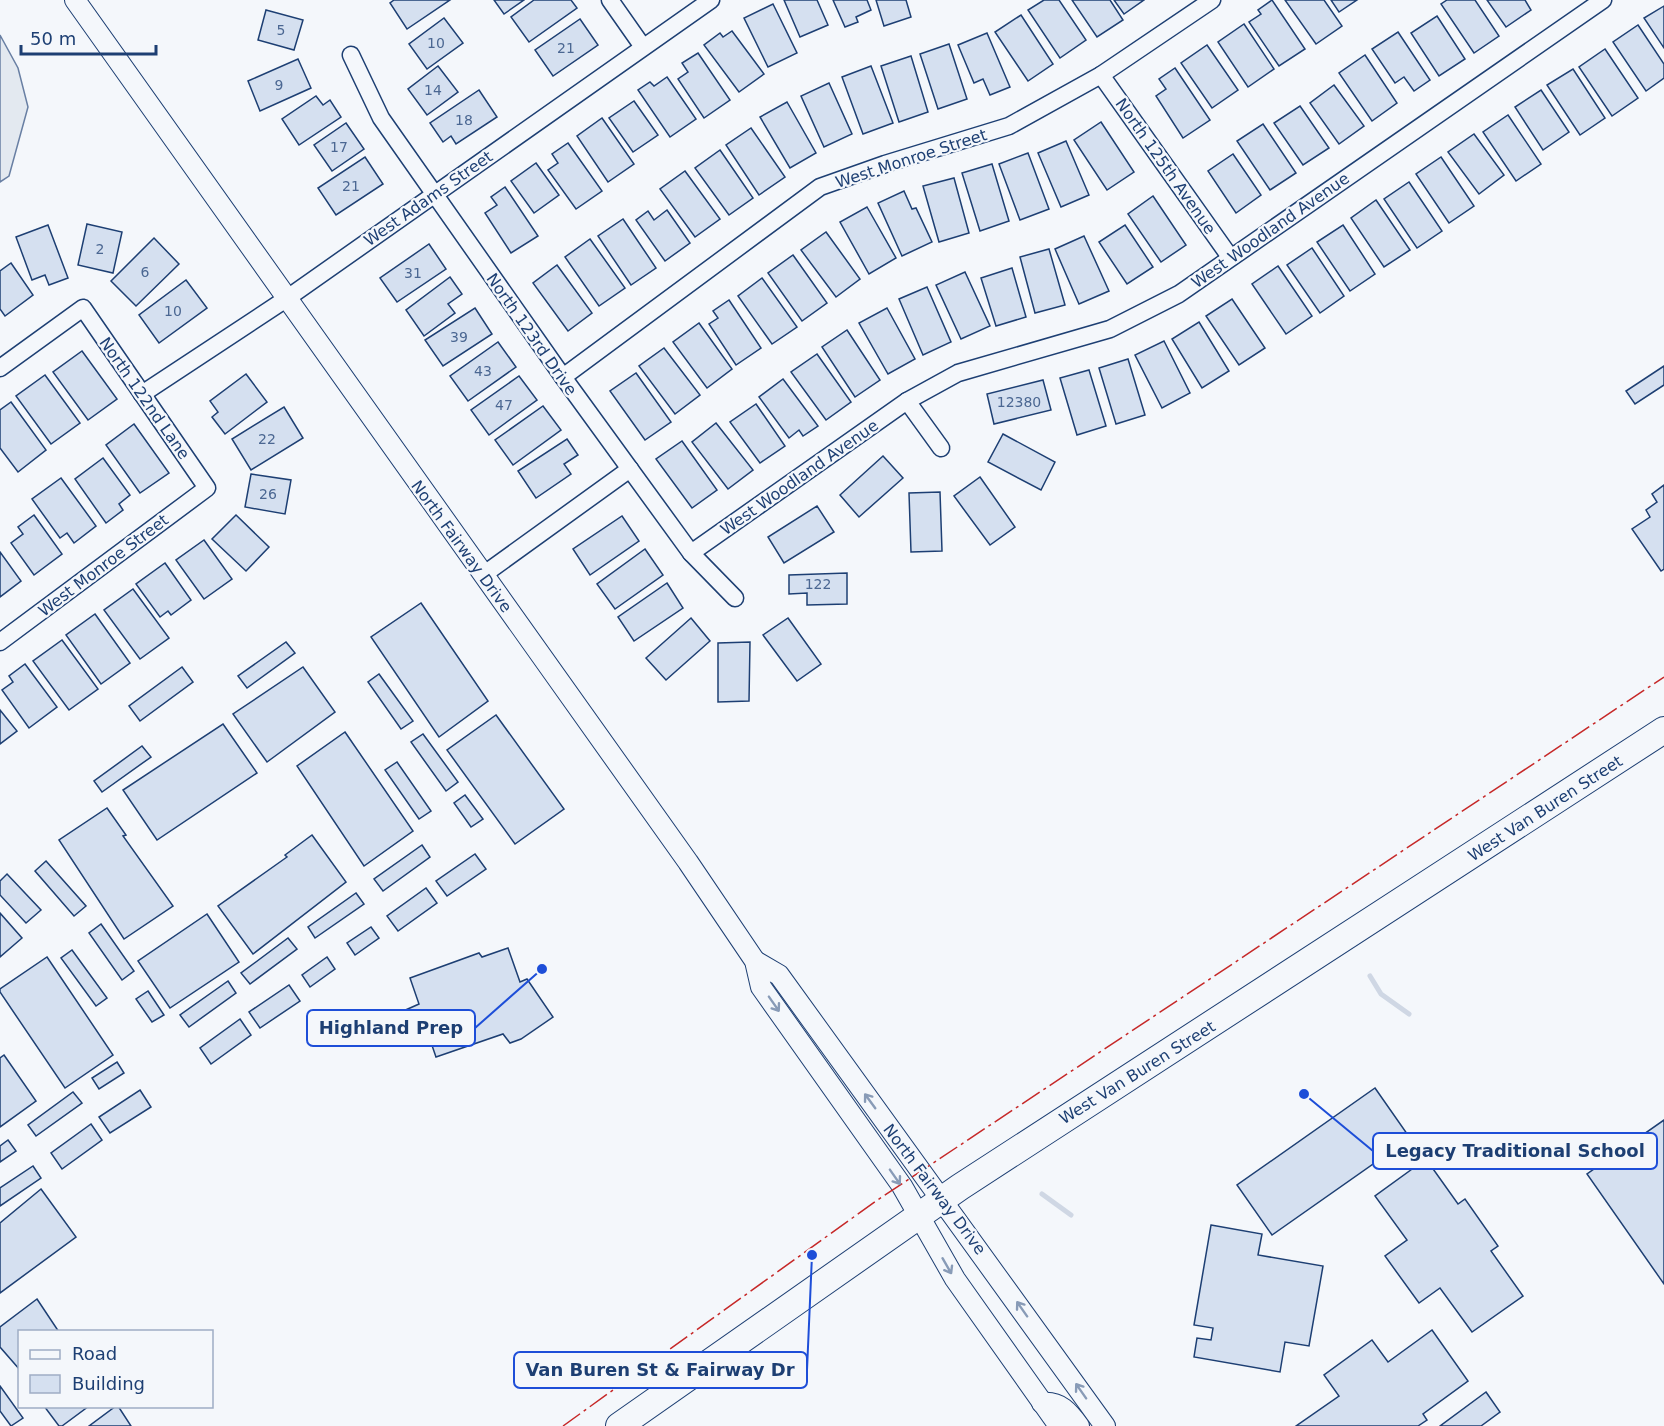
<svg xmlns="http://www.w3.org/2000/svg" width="1664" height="1426" font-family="'DejaVu Sans',sans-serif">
<rect width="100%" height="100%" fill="#f4f7fb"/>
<polygon fill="#e3e9f0" stroke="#687fa3" stroke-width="1.5" points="0,35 18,68 28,107 9,176 0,182"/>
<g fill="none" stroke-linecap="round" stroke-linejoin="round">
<g stroke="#cfd7e4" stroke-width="5">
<polyline points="1370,976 1381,994 1409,1014"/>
<polyline points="1042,1194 1071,1215"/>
</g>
</g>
<g fill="#d5e0f0" stroke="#1d3f73" stroke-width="1.5">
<polygon points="394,0 450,0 407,29 390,3"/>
<polygon points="494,0 524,0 504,14"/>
<polygon points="534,0 571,0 577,8 529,42 511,17"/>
<polygon points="784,0 817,0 828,25 800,37"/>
<polygon points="833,0 867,0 871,10 856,17 858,22 845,27"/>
<polygon points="876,0 906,0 911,17 884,26"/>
<polygon points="1044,0 1059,0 1086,40 1060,58 1028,10"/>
<polygon points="1072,0 1110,0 1123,20 1097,37"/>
<polygon points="1114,0 1144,0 1124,14"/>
<polygon points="1272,0 1305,49 1279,66 1249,22 1261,14 1258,10"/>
<polygon points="1285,0 1324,0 1342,26 1316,44"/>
<polygon points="1331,0 1357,0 1339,12"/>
<polygon points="1447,0 1475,0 1499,36 1474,53 1441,4"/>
<polygon points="1487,0 1525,0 1531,10 1506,27"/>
<polygon points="773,4 797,53 768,67 744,18"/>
<polygon points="1664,6 1664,48 1644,18"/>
<polygon points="266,10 303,20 294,50 258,40"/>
<polygon points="1021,15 1053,64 1028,81 995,32"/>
<polygon points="1437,16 1465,59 1439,76 1411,33"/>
<polygon points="444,18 463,43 427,69 409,44"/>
<polygon points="580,19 598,45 553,76 535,50"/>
<polygon points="1244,24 1274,69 1248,87 1218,42"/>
<polygon points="1638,25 1664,64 1664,78 1646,91 1613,42"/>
<polygon points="732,31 764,74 739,92 704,45 720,33 723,37"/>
<polygon points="1398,32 1430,80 1414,91 1404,77 1395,83 1372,49"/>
<polygon points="987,33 1010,87 990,95 983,79 974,83 958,45"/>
<polygon points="949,44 967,99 938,109 920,54"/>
<polygon points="1207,45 1238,90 1212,108 1181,63"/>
<polygon points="1605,49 1638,98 1612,116 1579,67"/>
<polygon points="698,53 730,100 704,118 678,79 688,72 682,63"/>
<polygon points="1365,55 1397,103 1372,121 1339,73"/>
<polygon points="911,56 928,112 899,122 881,66"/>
<polygon points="298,59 311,88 260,111 248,81"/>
<polygon points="438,66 458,92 427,115 408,89"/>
<polygon points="871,66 893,123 863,134 842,77"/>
<polygon points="1175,68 1210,120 1183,138 1156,96 1166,89 1159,79"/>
<polygon points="1573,69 1605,118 1580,135 1547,85"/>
<polygon points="667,77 696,119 670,137 638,90 650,82 654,86"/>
<polygon points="829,83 852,134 824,147 801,96"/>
<polygon points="1334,85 1364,126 1339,144 1310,103"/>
<polygon points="479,90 497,117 456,144 451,136 443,142 430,123"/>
<polygon points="1541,90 1569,132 1543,150 1515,107"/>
<polygon points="316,96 323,105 330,100 341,117 299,145 282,119"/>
<polygon points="634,101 658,135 633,152 609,118"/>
<polygon points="787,102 816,153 790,168 760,117"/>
<polygon points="1300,106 1329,148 1303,165 1274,123"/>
<polygon points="1508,115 1541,164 1516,181 1483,132"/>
<polygon points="602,118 634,164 608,182 577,136"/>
<polygon points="1101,122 1134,172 1107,190 1074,140"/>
<polygon points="346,123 364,149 332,171 314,145"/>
<polygon points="1263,124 1296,173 1270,190 1237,141"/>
<polygon points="751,128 785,177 759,195 726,145"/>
<polygon points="1474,134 1504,175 1479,194 1448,152"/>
<polygon points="1066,141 1089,195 1061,207 1038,153"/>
<polygon points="568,143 602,191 576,209 548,170 558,163 552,154"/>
<polygon points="720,150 753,198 729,215 695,168"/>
<polygon points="1028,153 1049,209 1020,220 999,164"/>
<polygon points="1233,154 1261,195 1236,213 1208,171"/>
<polygon points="365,157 383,184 336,215 318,188"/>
<polygon points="1441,157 1474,206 1449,223 1416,174"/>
<polygon points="536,163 559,195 534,213 511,181"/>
<polygon points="992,164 1009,221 980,231 962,173"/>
<polygon points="685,171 720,219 695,237 660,189"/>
<polygon points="954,178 969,233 939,242 923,186"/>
<polygon points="1409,182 1442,231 1417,248 1384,199"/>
<polygon points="505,187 538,236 511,253 485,213 497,205 491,197"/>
<polygon points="904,191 912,209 916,208 932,242 902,256 878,203"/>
<polygon points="1153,196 1186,245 1161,262 1128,214"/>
<polygon points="1376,200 1410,250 1384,267 1351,218"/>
<polygon points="867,207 896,258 869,274 840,222"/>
<polygon points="667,210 690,243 665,261 636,220 648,211 654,220"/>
<polygon points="623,219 656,268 631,285 598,236"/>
<polygon points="87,224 122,232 113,273 78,265"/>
<polygon points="48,225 68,278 49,285 45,275 32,280 16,237"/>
<polygon points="1125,225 1153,267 1127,284 1099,242"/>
<polygon points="1343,225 1375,274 1350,291 1317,242"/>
<polygon points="826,232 860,279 836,297 801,250"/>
<polygon points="1084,236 1109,291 1079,304 1055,249"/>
<polygon points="154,238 179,264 136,306 111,281"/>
<polygon points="590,239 625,288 599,306 565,257"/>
<polygon points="429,244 446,269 397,302 380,278"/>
<polygon points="1312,248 1344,296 1320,313 1287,265"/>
<polygon points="1049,249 1065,305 1035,313 1020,257"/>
<polygon points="793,255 827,303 802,321 768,273"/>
<polygon points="11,263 33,295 5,316 0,309 0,271"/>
<polygon points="557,265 592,313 568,331 533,283"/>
<polygon points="1278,266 1312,316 1286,334 1252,284"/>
<polygon points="1012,268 1026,317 996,326 981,278"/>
<polygon points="965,272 990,326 961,339 936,285"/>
<polygon points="450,277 462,294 448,304 455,313 424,336 406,310"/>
<polygon points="762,278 797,327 772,344 738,296"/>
<polygon points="186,280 207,308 159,343 139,315"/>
<polygon points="927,287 951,342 923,355 899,299"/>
<polygon points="1232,299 1265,348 1239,365 1206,316"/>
<polygon points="729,300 761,348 736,365 709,324 718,318 713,311"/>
<polygon points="475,308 492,334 443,366 425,340"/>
<polygon points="887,308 915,359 888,374 859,323"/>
<polygon points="1199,322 1229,371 1202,388 1172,339"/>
<polygon points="699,323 732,369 707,388 673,342"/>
<polygon points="847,330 880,380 855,397 822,347"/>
<polygon points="1164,341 1190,393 1162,408 1135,355"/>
<polygon points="498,342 516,367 468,401 450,376"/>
<polygon points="664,348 700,395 675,414 639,366"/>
<polygon points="82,351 117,399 88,420 53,372"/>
<polygon points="817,354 851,402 826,420 791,372"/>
<polygon points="1128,359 1145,415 1116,424 1099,368"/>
<polygon points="1664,366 1664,385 1635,404 1626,391"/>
<polygon points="1089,370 1106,426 1077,435 1060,378"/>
<polygon points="636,373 671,422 645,440 610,391"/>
<polygon points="246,374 267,402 225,434 212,417 218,412 210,401"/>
<polygon points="45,375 80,423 51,444 16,396"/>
<polygon points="519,376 537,400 489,435 471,410"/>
<polygon points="783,379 818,426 803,436 799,430 789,438 759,397"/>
<polygon points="1043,380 1051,410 994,424 987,394"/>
<polygon points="11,402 46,450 18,472 0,448 0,410"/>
<polygon points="756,404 785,446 760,463 730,422"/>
<polygon points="543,406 561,430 513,465 495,440"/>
<polygon points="284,407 303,438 251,470 232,439"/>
<polygon points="716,423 753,470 728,489 692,442"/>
<polygon points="134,424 169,473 140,493 106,445"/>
<polygon points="1003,434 1055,462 1041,490 988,462"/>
<polygon points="567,439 578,455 564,464 571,474 536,498 518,471"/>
<polygon points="682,441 717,490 692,508 656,459"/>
<polygon points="883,456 903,478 859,517 840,495"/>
<polygon points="103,458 130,495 119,504 123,510 106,523 75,479"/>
<polygon points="251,474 291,480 285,514 245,507"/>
<polygon points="980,477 1015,527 990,545 954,496"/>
<polygon points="61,478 96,526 74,543 67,533 60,538 32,499"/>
<polygon points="1664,485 1664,569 1661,571 1632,529 1650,517 1646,510 1657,502 1652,494"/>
<polygon points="940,492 942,551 911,552 909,493"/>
<polygon points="817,506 834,532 784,563 768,537"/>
<polygon points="34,515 62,554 34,575 11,543 23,534 18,527"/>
<polygon points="236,515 269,547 246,571 212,539"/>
<polygon points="622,516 639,541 590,575 573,549"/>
<polygon points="204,540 232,579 204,599 176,560"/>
<polygon points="645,549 663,575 615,609 597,584"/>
<polygon points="0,552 21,581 0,597"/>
<polygon points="165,563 191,600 171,615 168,611 160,617 136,584"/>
<polygon points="847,573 847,604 807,605 807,593 789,594 789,575"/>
<polygon points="667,583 683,608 634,641 618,617"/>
<polygon points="133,589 169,638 140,659 104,610"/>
<polygon points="421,603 488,701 439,737 371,637"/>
<polygon points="95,614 130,663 101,684 66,635"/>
<polygon points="691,618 710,641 666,680 646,658"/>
<polygon points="788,618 821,664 797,681 763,635"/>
<polygon points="62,640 98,689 69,710 33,661"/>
<polygon points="286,642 295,653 247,688 238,676"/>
<polygon points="750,642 749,701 718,702 718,643"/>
<polygon points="25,664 57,707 29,728 2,690 13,682 9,676"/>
<polygon points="182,667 193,682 140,721 129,706"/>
<polygon points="303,667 335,712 267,762 233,714"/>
<polygon points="379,674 413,721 401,729 368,682"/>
<polygon points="0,710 17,731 0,744"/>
<polygon points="496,715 564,809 515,844 447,750"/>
<polygon points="223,724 257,773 157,840 123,790"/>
<polygon points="345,732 413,831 364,866 297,766"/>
<polygon points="423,734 458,782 446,791 411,742"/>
<polygon points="142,746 151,757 102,792 94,781"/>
<polygon points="397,762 431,811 419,819 385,770"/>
<polygon points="465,795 483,819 471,827 454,803"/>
<polygon points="107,808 126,835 123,836 173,906 124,939 59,840"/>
<polygon points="312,835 346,882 253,954 218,906 287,857 285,855"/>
<polygon points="422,845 430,857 383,891 374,879"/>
<polygon points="475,854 486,869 447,896 436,881"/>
<polygon points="46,861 86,906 74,916 35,871"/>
<polygon points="7,874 41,910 26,923 0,895 0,881"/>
<polygon points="426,888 437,903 398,931 387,916"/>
<polygon points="356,893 364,904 315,938 308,927"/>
<polygon points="0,913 22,938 0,957"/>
<polygon points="207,914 239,962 170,1008 138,961"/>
<polygon points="101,924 134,971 122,980 89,933"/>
<polygon points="371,927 379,938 355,955 347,943"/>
<polygon points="288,938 297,949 250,984 241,973"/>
<polygon points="508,948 520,982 527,979 553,1017 521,1039 510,1043 503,1034 436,1057 426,1028 400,1037 392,1016 419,1004 410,978 479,953 482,957"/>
<polygon points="72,950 107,998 96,1006 61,958"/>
<polygon points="47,957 113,1055 65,1088 0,992 0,989"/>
<polygon points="327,957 335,969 310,987 302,975"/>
<polygon points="228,981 236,993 189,1027 180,1015"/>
<polygon points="289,985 300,1001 260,1028 249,1012"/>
<polygon points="148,991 164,1015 152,1022 136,999"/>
<polygon points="240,1019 251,1035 211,1064 200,1048"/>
<polygon points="4,1055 36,1101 0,1127 0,1058"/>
<polygon points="117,1062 124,1073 99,1089 92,1078"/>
<polygon points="1375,1088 1410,1138 1272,1235 1237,1185"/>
<polygon points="140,1090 151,1107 110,1133 99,1117"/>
<polygon points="73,1092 82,1103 36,1136 28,1125"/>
<polygon points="1664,1120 1664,1284 1587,1174"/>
<polygon points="91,1124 102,1140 62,1169 51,1153"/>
<polygon points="8,1140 16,1151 0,1162 0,1146"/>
<polygon points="1426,1159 1458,1204 1465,1199 1498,1246 1491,1251 1523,1296 1472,1332 1440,1288 1419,1303 1385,1256 1407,1240 1375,1196"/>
<polygon points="33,1166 41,1178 0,1206 0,1188"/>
<polygon points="41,1189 76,1237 0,1293 0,1223"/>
<polygon points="1211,1225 1262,1234 1258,1255 1323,1266 1309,1346 1285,1342 1280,1372 1194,1357 1197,1338 1211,1340 1213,1328 1194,1325"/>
<polygon points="37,1299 59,1332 20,1332 20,1370 0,1347 0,1327"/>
<polygon points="1432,1330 1468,1381 1423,1414 1427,1420 1418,1426 1296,1426 1339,1396 1324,1375 1372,1340 1388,1362"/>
<polygon points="0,1386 23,1418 11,1426 0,1411"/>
<polygon points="1486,1392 1500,1412 1481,1426 1440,1426"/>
<polygon points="44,1406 89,1406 62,1426 59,1426"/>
<polygon points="118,1406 131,1426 89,1426 116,1406"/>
</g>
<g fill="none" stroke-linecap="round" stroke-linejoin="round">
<defs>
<g id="minor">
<polyline points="610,0 643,47"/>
<polyline points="351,55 381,118 563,377 691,553 735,598"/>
<polyline points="1101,75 1230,257"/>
<polyline points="0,368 83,308 207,488 0,642"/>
<polyline points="563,377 820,187 885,164 1009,126 1101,75 1212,0"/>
<polyline points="142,394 286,299 711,0"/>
<polyline points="907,401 941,448"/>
<polyline points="691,553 907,401 958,373 1110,329 1179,294 1603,0"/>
<polyline points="483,575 630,469"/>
</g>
<g id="tertiary">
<polyline points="75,0 688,862 755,961 761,987 902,1186 955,1279 1059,1426"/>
<polyline points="755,961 779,975 1105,1426"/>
<path d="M1042 1403C1060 1401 1069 1412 1079 1426"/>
</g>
<polyline id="primary" points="619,1426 960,1187 1664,730"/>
</defs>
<use href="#minor" stroke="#1d3f73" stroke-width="19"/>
<use href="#tertiary" stroke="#1d3f73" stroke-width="22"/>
<use href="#primary" stroke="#1d3f73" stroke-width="28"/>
<use href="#minor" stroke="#f4f7fb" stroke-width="16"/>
<use href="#tertiary" stroke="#f4f7fb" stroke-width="20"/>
<use href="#primary" stroke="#f4f7fb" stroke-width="26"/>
<polyline stroke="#c62828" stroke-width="1.5" stroke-dasharray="21 4.5 3 4.5" stroke-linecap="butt" points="563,1426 876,1201 1664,677"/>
</g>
<defs><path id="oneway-shaft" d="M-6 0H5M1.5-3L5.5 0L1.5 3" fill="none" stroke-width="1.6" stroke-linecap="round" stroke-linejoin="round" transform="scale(1.5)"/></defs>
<g stroke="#889bb7">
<use href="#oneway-shaft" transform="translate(774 1004) rotate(55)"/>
<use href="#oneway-shaft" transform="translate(870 1101) rotate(-126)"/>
<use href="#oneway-shaft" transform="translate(895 1177) rotate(55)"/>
<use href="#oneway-shaft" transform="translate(947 1266) rotate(60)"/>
<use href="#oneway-shaft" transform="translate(1022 1309) rotate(-125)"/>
<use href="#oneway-shaft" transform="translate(1081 1391) rotate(-125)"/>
</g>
<g text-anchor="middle" stroke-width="4.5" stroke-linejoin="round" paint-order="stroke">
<g font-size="14" fill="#4b6792">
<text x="281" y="35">5</text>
<text x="436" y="48">10</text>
<text x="566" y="53">21</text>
<text x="279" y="90">9</text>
<text x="433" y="95">14</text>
<text x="464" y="125">18</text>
<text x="339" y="152">17</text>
<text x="351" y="191">21</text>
<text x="100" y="254">2</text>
<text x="145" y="277">6</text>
<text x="413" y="278">31</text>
<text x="173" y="316">10</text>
<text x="459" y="342">39</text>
<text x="483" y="376">43</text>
<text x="1019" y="407">12380</text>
<text x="504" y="410">47</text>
<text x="267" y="444">22</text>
<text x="268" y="499">26</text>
<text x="818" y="589">122</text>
</g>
<g font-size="16" fill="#1d3f73" stroke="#f4f7fb">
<text transform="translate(911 158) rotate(-18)" y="6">West Monroe Street</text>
<text transform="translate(1166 166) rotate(55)" y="6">North 125th Avenue</text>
<text transform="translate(428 198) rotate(-35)" y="6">West Adams Street</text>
<text transform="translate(1270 230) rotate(-35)" y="6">West Woodland Avenue</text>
<text transform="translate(532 334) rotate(55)" y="6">North 123rd Drive</text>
<text transform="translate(145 398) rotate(55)" y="6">North 122nd Lane</text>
<text transform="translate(799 477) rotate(-35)" y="6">West Woodland Avenue</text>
<text transform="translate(462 546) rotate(54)" y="6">North Fairway Drive</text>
<text transform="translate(103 565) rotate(-37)" y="6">West Monroe Street</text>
<text transform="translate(1545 808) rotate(-33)" y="6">West Van Buren Street</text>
<text transform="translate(1137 1072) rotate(-32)" y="6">West Van Buren Street</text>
<text transform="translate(935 1189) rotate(53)" y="6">North Fairway Drive</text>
</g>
</g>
<path fill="none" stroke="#1d4ed8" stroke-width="2" d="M542 969L475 1028M1304 1094L1373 1151M812 1255L807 1370"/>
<g fill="#1d4ed8" stroke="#f4f7fb" stroke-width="2">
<circle cx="542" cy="969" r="6"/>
<circle cx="1304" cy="1094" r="6"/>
<circle cx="812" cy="1255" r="6"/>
</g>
<g fill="#f4f7fb" stroke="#1d4ed8" stroke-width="2">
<rect x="307" y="1010" width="168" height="36" rx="6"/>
<rect x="1373" y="1133" width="284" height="36" rx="6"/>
<rect x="514" y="1352" width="293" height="36" rx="6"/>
</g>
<g font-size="18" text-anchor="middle" font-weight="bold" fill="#1d3f73">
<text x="391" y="1034">Highland Prep</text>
<text x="1515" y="1157">Legacy Traditional School</text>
<text x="660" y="1376">Van Buren St &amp; Fairway Dr</text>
</g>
<rect x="18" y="1330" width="195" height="78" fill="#f4f7fb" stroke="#9eadc5" stroke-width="1.5"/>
<rect x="30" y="1350" width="30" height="9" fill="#f4f7fb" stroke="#9eadc5" stroke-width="1.5"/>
<text x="72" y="1360" font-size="18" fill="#1d3f73">Road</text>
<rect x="30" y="1375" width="30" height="18" fill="#d5e0f0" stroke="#9eadc5" stroke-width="1.5"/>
<text x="72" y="1390" font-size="18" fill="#1d3f73">Building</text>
<path d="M21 45v9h135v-9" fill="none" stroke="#1d3f73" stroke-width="3"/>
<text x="30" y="45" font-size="18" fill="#1d3f73" stroke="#f4f7fb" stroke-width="4.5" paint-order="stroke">50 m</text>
</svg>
